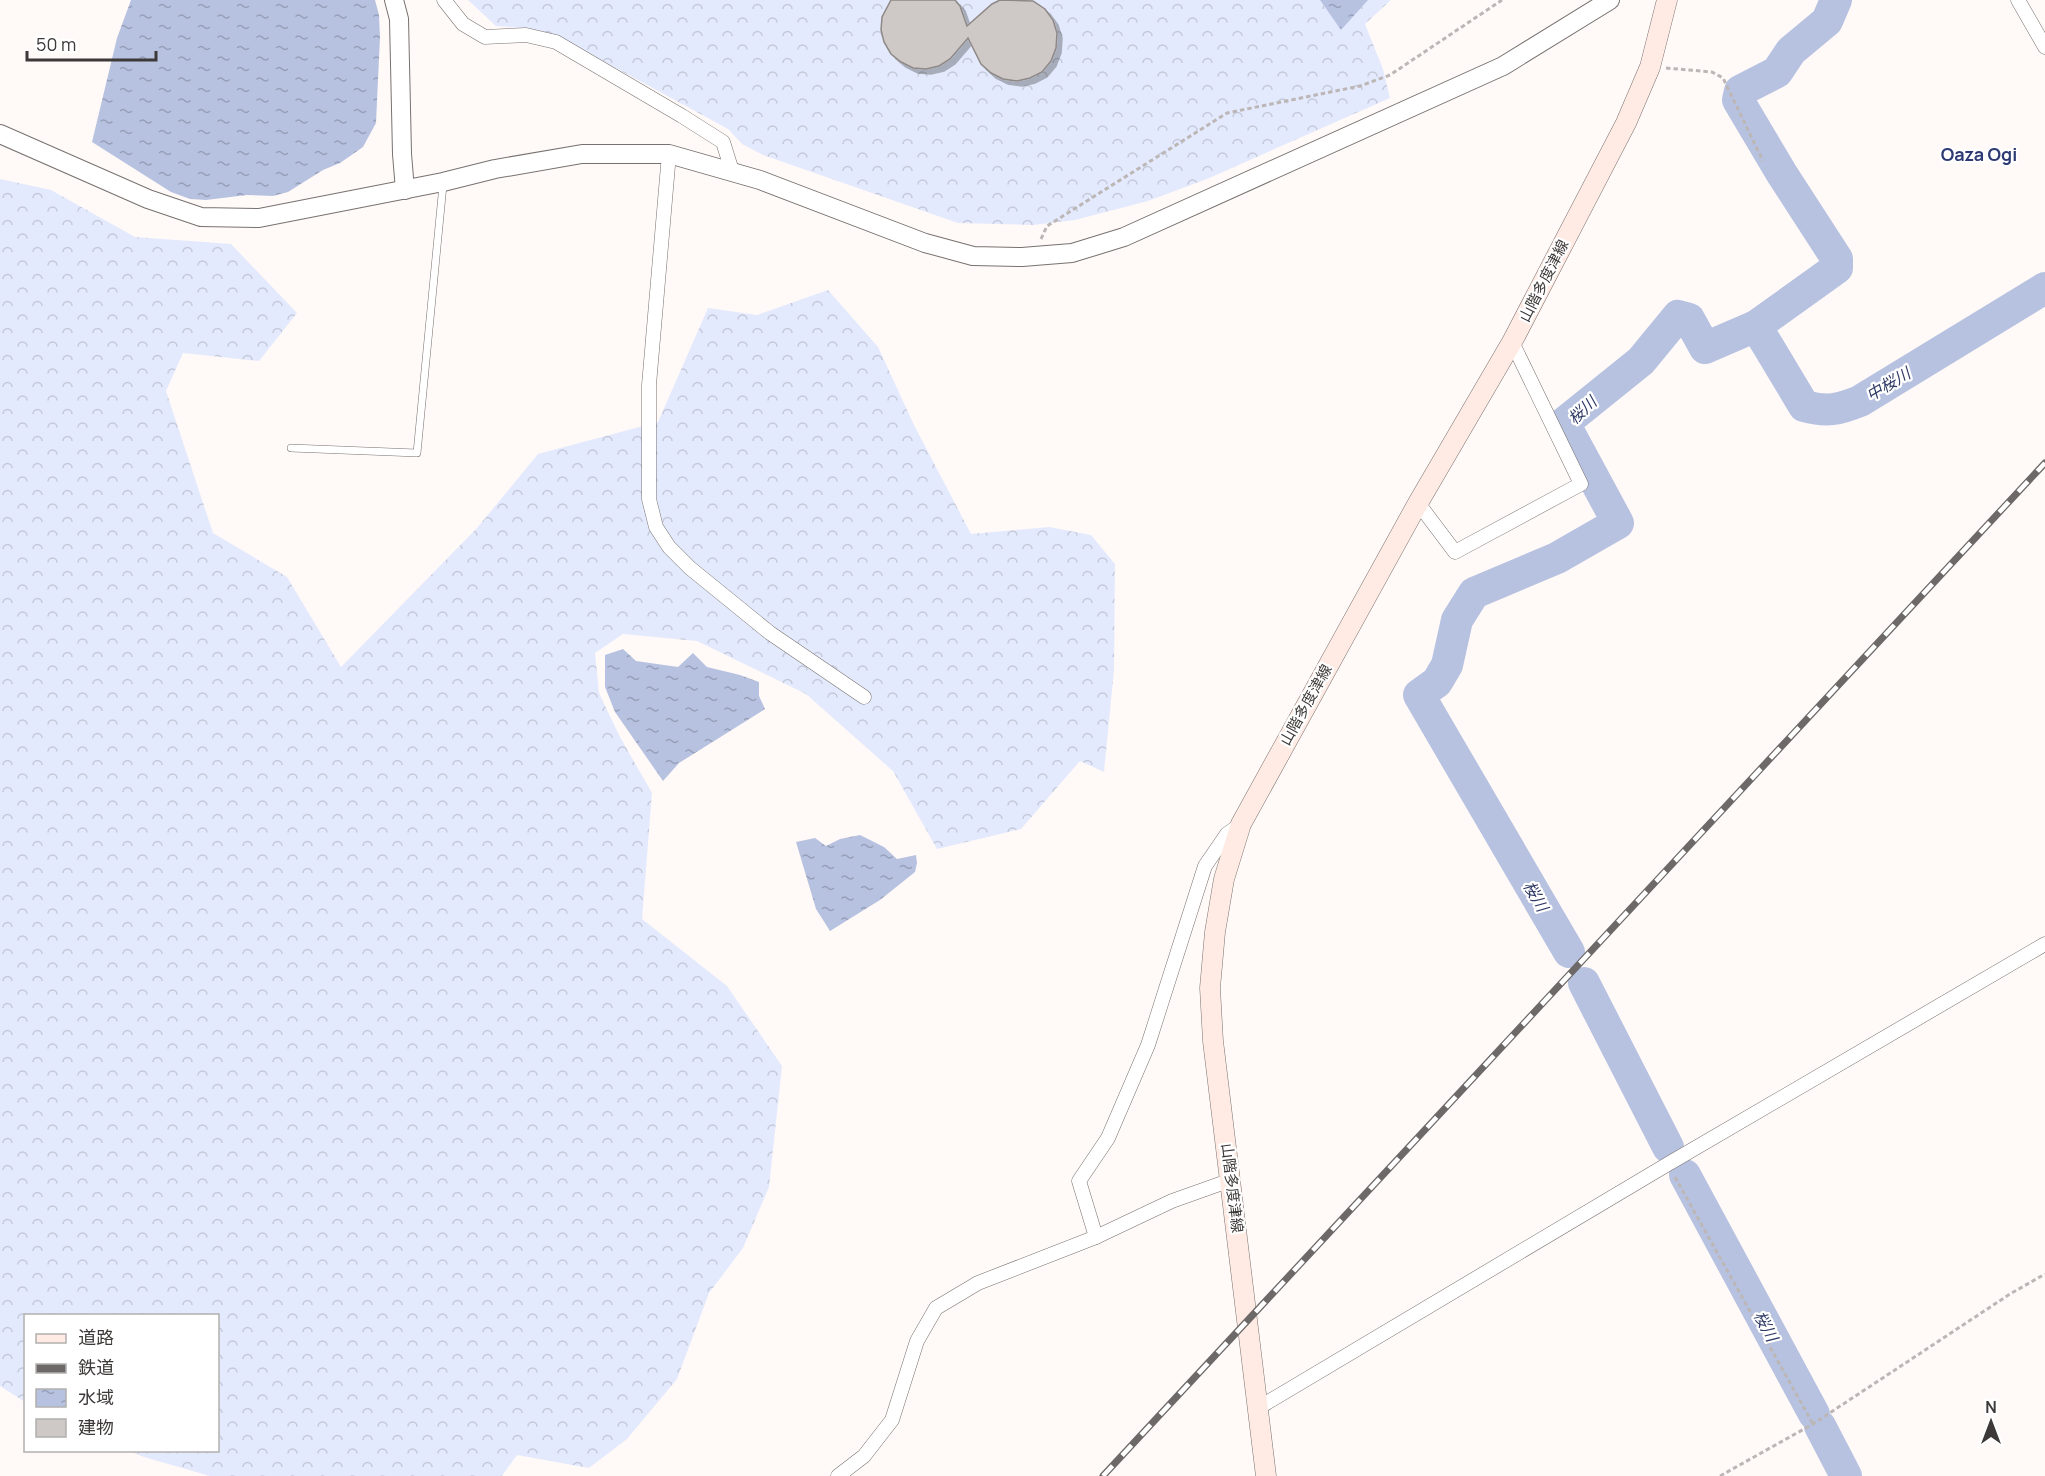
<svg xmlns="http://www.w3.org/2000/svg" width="2045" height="1476" font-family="Manrope,'Noto Sans JP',sans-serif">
<defs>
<pattern id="forest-crowns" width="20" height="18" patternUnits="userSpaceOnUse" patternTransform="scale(1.5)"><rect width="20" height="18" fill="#e4eafd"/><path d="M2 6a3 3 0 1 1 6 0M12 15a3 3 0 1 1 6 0" fill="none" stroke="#c4c9da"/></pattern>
<pattern id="water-ripples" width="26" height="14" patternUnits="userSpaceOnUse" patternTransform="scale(1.5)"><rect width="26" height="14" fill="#b7c2e1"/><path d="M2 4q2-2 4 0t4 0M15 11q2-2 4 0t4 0" fill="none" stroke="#969fb7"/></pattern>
<filter id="shadow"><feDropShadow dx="5" dy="5" stdDeviation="0" flood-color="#0004"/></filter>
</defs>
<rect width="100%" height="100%" fill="#fff9f7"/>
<g fill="url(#forest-crowns)">
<polygon points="468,0 1391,0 1365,24 1383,69 1390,98 1207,179 1148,201 1075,220 1033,225 958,223 763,155 742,144 728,129 557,36 523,28 496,26"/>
<polygon points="0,179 51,190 135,237 231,244 297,313 259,361 183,353 166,391 213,533 287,577 341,667 477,528 538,454 658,422 708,308 757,315 828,290 878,347 914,425 971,534 1049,527 1091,535 1115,564 1114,670 1104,772 1080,761 1021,829 937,849 893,771 806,694 697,641 623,634 595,653 599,693 620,737 652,793 642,919 727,986 782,1066 769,1187 743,1248 709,1293 677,1379 627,1439 589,1468 517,1455 502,1476 210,1476 144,1457 129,1451 218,1450 218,1316 26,1316 25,1402 0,1386"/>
</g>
<g fill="url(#water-ripples)">
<polygon points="131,0 375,0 379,15 380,37 376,123 363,147 353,154 340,163 323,170 288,192 273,196 247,195 206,200 190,199 171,192 92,142 117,38"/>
<polygon points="1320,0 1368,0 1341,30"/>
<polygon points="623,649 636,661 678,667 693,653 707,667 740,675 759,682 759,696 765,709 679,763 663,781 615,712 605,687 605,655"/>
<polygon points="860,835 884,847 897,859 916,855 917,863 915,872 880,900 830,931 816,909 796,842 815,838 826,846 840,839"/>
</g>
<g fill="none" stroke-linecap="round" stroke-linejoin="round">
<g stroke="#b7c2e1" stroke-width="32">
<path d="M1756 326 1804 406C1827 412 1838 410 1860 401L2045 288"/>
<polyline points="1569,952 1419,695 1437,682 1447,665 1457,620 1474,593 1557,558 1618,523 1564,423 1641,361 1678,316 1689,319 1705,348 1756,326 1837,268 1837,259 1782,174 1738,100 1740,91 1777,72 1791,51 1827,21 1836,0"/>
<polyline points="1584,983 1668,1147"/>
<polyline points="1685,1175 1814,1414"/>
<polyline points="1820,1426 1846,1476"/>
</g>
</g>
<polygon fill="#cec8c6" stroke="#8e8987" stroke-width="1.5" filter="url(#shadow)" points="891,0 955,0 960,6 967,26 992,4 1000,0 1033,1 1045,9 1053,20 1057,33 1056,48 1051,61 1042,72 1030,78 1017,81 1003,79 991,73 981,64 968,38 950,59 939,66 926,69 913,68 901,62 891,54 884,42 881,30 882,17"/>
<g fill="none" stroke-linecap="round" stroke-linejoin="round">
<defs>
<polyline id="service" points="291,448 417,453 443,185"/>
<g id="minor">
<polyline points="444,0 463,24 485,37 526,35 556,42 682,116 723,142 732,171"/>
<polyline points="2018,0 2045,47"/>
<polyline points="669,154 649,385 649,499 656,527 669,547 690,568 770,633 864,697"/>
<polyline points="1418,503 1455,552 1581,484 1512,342"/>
<polyline points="1096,1237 1079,1181 1108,1138 1148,1045 1205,866 1227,834 1241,824"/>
<polyline points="1258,1408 1668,1164 2045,944"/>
<polyline points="838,1476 864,1456 892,1420 917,1341 936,1308 978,1283 1096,1237 1172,1201 1231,1180"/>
</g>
<g id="tertiary">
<polyline points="394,0 399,19 402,154 405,190"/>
<polyline points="0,134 148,199 201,217 259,218 443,182 495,169 582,154 669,154 760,180 925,243 973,256 1022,257 1072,253 1124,237 1503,66 1610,0"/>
</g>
<polyline id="secondary" points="1266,1476 1213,1041 1210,988 1215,932 1224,879 1241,824 1418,503 1512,342 1626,123 1650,67 1667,0"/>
</defs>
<use href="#service" stroke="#777270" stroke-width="8"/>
<use href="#minor" stroke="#777270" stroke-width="15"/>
<use href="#tertiary" stroke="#777270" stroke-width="20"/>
<use href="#secondary" stroke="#777270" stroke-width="21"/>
<g stroke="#bcb7b6" stroke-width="3" stroke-dasharray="4.5 3" stroke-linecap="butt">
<polyline points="1666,68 1712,72 1723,78 1763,161"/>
<polyline points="1041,239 1047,226 1227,113 1360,86 1390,75 1502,0"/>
<polyline points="1675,1177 1813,1424"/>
<polyline points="1720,1476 1813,1424 2010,1294 2045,1274"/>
</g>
<use href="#service" stroke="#fff" stroke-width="7"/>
<use href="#minor" stroke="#fff" stroke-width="14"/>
<use href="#tertiary" stroke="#fff" stroke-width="18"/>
<use href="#secondary" stroke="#ffebe3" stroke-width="20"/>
<defs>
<polyline id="rail" points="1103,1476 2045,463"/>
</defs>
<use href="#rail" stroke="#6d6968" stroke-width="7"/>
<use href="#rail" stroke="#fff" stroke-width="4.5" stroke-dasharray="14" stroke-linecap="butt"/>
</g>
<g text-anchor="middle" stroke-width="4.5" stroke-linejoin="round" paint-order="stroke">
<g font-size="15" fill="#3c3938" stroke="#fff">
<text transform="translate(1544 281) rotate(-63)" y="5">山階多度津線</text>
<text transform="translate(1306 705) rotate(-61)" y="5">山階多度津線</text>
<text transform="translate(1232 1188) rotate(83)" y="5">山階多度津線</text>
</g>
<g font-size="16" font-style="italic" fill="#2f3a65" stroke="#fff">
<text transform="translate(1888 384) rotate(-31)" y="6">中桜川</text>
<text transform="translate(1582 410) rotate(-43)" y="6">桜川</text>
<text transform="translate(1536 896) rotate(60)" y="6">桜川</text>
<text transform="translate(1766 1326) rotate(62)" y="6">桜川</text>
</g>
<g font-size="18" font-weight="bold" fill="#2d3a74" stroke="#fff">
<text x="1979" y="161">Oaza Ogi</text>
</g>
</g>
<rect x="24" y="1314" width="195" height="138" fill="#ffffff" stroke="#b1b0af" stroke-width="1.5"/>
<rect x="36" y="1334" width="30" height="9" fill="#ffebe3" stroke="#b1b0af" stroke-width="1.5"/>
<text x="78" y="1344" font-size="18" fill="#3c3938">道路</text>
<rect x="36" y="1364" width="30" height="9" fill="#6d6968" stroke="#b1b0af" stroke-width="1.5"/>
<text x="78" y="1374" font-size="18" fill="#3c3938">鉄道</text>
<rect x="36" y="1389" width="30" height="18" fill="url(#water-ripples)" stroke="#b1b0af" stroke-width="1.5"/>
<text x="78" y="1404" font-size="18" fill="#3c3938">水域</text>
<rect x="36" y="1419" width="30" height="18" fill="#cec8c6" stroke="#b1b0af" stroke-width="1.5"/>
<text x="78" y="1434" font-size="18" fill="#3c3938">建物</text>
<g transform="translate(1991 1422)" stroke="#ffffff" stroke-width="4.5" paint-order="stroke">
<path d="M0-4.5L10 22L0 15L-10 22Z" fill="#3c3938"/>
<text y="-9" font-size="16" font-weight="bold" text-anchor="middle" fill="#3c3938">N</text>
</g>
<path d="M27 51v9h129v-9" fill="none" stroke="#3c3938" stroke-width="3"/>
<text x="36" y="51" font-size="18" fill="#3c3938" stroke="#ffffff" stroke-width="4.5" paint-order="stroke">50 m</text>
</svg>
